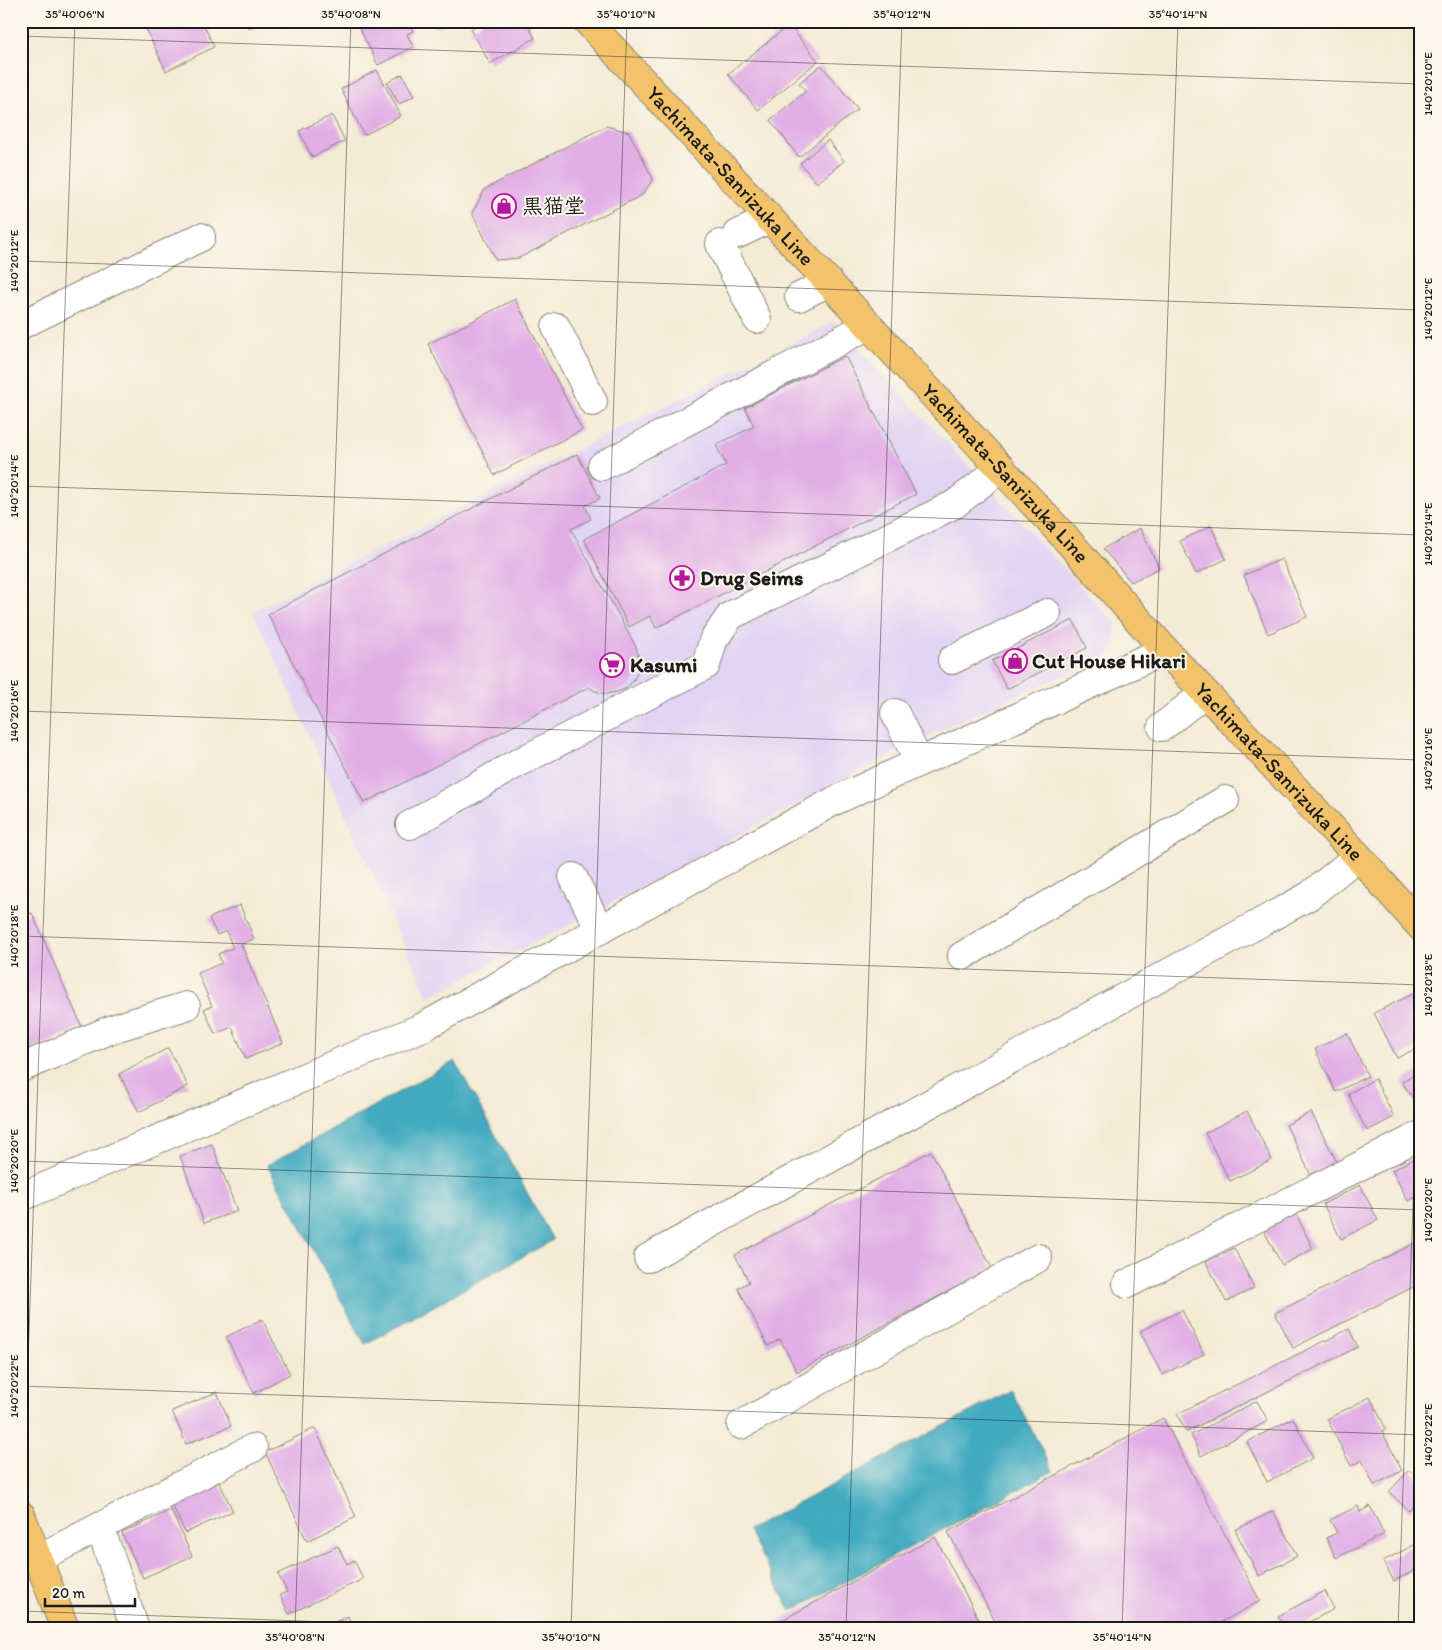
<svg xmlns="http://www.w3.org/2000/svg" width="1442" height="1650" font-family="Itim,'Klee One',sans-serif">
<rect width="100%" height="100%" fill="#fbf7ec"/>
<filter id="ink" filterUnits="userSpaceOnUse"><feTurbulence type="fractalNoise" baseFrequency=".02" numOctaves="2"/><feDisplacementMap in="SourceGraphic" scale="10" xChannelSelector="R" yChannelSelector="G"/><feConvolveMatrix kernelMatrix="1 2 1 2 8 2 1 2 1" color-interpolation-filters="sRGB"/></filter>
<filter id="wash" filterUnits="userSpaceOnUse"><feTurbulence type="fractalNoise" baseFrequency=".0096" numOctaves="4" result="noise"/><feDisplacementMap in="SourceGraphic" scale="20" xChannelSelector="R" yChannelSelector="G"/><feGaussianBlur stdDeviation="1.12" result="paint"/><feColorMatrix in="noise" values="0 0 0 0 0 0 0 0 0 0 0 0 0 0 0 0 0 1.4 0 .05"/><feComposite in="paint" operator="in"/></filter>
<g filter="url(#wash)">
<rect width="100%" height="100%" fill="#f3ebd4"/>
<polygon fill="#e1d4f4" points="834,322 1116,624 1113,649 1105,658 1001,702 910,744 592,913 428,997 253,611"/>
<g fill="#40aac0" stroke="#2e636e">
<polygon points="455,1061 553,1240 365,1344 267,1165"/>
<polygon points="1011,1390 1053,1471 791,1611 748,1530"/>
</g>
<g id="blocks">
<g fill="#e1aee6">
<polygon points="162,21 202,21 214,47 166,71 146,29"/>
<polygon points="246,21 261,21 249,28"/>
<polygon points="356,21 407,21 413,31 407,34 413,47 378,65"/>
<polygon points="433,21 449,21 437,28"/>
<polygon points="485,21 526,21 535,38 490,64 471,29"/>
<polygon points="789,25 818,61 758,110 728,74"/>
<polygon points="821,65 858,109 799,157 770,120 806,91 799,83"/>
<polygon points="377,70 401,116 364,135 341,89"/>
<polygon points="402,74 414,96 399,104 387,83"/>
<polygon points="332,115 345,141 312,157 299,131"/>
<polygon points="606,126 629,132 653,179 642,195 519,258 496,260 472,213 485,189"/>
<polygon points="828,140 844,161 817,183 800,163"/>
<polygon points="515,299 582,430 494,475 428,344"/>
<polygon points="845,356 916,494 656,628 650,616 629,627 584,539 726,465 716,445 754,426 745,408"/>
<polygon points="577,454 600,498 585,506 591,519 571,529 636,647 639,658 639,669 634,679 627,688 617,692 606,694 595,691 589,687 364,803 268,614"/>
<polygon points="1211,526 1226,559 1196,574 1180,541"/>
<polygon points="1140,528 1159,568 1131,582 1103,549"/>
<polygon points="1282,559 1307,617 1268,634 1244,575"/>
<polygon points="1073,620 1087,648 1007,689 992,661"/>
<polygon points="240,905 254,939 241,944 283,1043 246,1059 232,1027 215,1034 204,1009 212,1006 198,973 222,963 218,954 233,948 226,931 217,935 209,918"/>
<polygon points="32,913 82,1027 22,1053 21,918"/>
<polygon points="1421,990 1421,1046 1397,1058 1374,1013"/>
<polygon points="1347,1033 1368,1076 1336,1092 1315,1049"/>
<polygon points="168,1048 188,1086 139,1112 119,1074"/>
<polygon points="1421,1069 1421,1111 1402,1082"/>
<polygon points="1375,1079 1394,1117 1367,1131 1348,1094"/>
<polygon points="1247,1111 1272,1160 1230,1181 1205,1133"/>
<polygon points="1311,1112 1337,1162 1311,1175 1286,1125"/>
<polygon points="212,1144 237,1211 204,1223 180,1156"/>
<polygon points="931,1151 992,1268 797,1372 780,1339 768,1346 738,1288 749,1282 735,1255"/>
<polygon points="1421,1155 1421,1195 1408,1201 1392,1170"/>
<polygon points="1360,1185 1378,1220 1341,1239 1323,1204"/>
<polygon points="1295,1212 1313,1249 1282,1265 1263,1229"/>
<polygon points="1421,1240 1421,1283 1293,1348 1275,1313"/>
<polygon points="1234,1248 1254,1288 1226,1302 1206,1262"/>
<polygon points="1182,1310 1204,1354 1162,1375 1140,1331"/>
<polygon points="262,1319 290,1374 254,1393 226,1337"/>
<polygon points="1349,1329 1358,1347 1186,1432 1177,1414"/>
<polygon points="217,1392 231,1426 186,1444 172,1411"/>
<polygon points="1370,1397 1386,1429 1382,1431 1402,1471 1374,1485 1362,1460 1351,1466 1327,1419"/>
<polygon points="1257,1401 1268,1421 1201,1456 1191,1435"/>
<polygon points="1163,1418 1260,1601 1209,1629 999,1629 948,1532"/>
<polygon points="1293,1418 1313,1458 1267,1482 1247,1442"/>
<polygon points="315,1428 356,1517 307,1541 265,1452"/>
<polygon points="1409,1470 1421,1481 1421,1498 1409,1511 1389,1492"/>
<polygon points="219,1482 233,1511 185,1533 172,1504"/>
<polygon points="1358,1506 1360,1512 1370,1506 1384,1534 1336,1558 1326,1538 1337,1533 1330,1520"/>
<polygon points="171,1510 192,1556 143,1578 122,1533"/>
<polygon points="1273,1511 1297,1556 1259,1576 1235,1530"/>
<polygon points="935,1537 984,1629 766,1629"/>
<polygon points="1418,1543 1421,1549 1421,1567 1394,1581 1383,1561"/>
<polygon points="338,1546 347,1564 354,1560 363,1579 289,1614 280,1595 287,1592 278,1574"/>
<polygon points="1325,1591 1334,1609 1296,1629 1285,1629 1278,1616"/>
<polygon points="348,1616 354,1629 320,1629"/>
</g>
</g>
</g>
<g filter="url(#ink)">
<use href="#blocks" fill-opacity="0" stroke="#888478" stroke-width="1"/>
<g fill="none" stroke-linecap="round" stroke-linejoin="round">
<defs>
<g id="minor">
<polyline points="738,234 769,219"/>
<polyline points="720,244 757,319"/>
<polyline points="799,297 829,282"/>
<polyline points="21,325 201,237"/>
<polyline points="556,327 593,402"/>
<polyline points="602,466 869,325"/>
<polyline points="952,660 1047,613"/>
<polyline points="895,713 919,762"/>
<polyline points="1162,727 1205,693"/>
<polyline points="410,825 514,765 706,665 713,641 730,616 955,504 1001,468"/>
<polyline points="573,877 600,930"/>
<polyline points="962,956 1225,800"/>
<polyline points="21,1068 112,1029 186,1006"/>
<polyline points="21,1197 423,1027 834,801 1165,650"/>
<polyline points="648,1258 1309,896 1358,856"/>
<polyline points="1127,1284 1421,1135"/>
<polyline points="741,1425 1038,1258"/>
<polyline points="100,1527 135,1629"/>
<polyline points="39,1558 253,1448"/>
</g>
<g id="major">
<path id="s1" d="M587 21 1070 543 1165 650 1358 856 1421 927"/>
<polyline points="21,1515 65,1629"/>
</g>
</defs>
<use href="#minor" stroke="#888478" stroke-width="30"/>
<use href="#major" stroke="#888478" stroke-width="30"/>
<use href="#minor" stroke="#fff" stroke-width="28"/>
<use href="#major" stroke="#f2c36a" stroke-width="28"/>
</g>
</g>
<path fill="none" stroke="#1c1c1c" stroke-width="1" stroke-opacity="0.45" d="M21 36 1421 84M21 261 1421 310M21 486 1421 535M21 711 1421 760M21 936 1421 985M21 1161 1421 1210M21 1386 1421 1435M21 1561 75 21M21 1611 525 1629M295 1629 351 21M571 1629 627 21M846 1629 902 21M1122 1629 1178 21M1398 1629 1421 978"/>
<defs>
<symbol id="shop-ring" viewBox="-11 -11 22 22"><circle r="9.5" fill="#fbf7ec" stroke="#b5179e" stroke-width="1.5"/><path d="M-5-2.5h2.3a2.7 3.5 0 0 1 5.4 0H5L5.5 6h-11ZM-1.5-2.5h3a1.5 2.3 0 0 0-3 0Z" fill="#b5179e"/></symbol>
<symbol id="pharmacy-ring" viewBox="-11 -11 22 22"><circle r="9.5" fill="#fbf7ec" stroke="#b5179e" stroke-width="1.5"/><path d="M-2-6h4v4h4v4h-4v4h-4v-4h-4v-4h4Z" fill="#b5179e"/></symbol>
<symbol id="supermarket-ring" viewBox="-11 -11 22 22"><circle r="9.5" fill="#fbf7ec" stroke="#b5179e" stroke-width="1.5"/><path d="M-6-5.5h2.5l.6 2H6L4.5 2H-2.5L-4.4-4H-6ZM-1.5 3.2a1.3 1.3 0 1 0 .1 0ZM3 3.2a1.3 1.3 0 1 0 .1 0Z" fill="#b5179e"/></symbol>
</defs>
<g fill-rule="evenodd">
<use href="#shop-ring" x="490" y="192" width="28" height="28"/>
<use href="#pharmacy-ring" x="668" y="564" width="28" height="28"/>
<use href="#shop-ring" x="1001" y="647" width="28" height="28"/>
<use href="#supermarket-ring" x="598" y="651" width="28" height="28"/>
</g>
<g text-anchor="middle" stroke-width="4" stroke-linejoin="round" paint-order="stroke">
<g font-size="21" fill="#1c1c1c" stroke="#fbf7ec">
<text dy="7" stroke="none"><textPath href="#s1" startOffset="211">Yachimata-Sanrizuka Line</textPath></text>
<text dy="7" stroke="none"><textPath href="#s1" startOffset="616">Yachimata-Sanrizuka Line</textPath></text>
<text dy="7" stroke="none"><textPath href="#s1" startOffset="1021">Yachimata-Sanrizuka Line</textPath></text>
</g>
<g font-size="21" font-weight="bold" fill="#1c1c1c" stroke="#fbf7ec" text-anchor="start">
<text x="522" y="213">黒猫堂</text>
<text x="700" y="585">Drug Seims</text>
<text x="1032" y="668">Cut House Hikari</text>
<text x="630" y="672">Kasumi</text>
</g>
</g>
<rect width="1442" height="1650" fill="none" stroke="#fbf7ec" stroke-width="55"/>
<path d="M45 1598v8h90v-8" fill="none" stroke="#1c1c1c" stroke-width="2.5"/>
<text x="52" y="1598" font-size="15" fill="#1c1c1c" stroke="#fbf7ec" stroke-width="4" paint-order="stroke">20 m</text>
<rect x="28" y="28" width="1386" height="1594" fill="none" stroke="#1c1c1c" stroke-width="2"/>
<g font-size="12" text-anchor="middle" fill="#1c1c1c">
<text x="75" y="18">35°40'06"N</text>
<text x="351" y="18">35°40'08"N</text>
<text x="626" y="18">35°40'10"N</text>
<text x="902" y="18">35°40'12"N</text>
<text x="1178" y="18">35°40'14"N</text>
<text transform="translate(1428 84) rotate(-90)" y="4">140°20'10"E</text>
<text transform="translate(14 261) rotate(-90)" y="4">140°20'12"E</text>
<text transform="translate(1428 309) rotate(-90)" y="4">140°20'12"E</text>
<text transform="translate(14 486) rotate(-90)" y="4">140°20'14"E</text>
<text transform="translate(1428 534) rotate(-90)" y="4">140°20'14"E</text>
<text transform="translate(14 711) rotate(-90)" y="4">140°20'16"E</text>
<text transform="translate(1428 759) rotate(-90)" y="4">140°20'16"E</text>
<text transform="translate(14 936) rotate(-90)" y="4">140°20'18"E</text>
<text transform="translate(1428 985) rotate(-90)" y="4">140°20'18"E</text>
<text transform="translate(14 1161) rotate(-90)" y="4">140°20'20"E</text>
<text transform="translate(1428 1210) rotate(-90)" y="4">140°20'20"E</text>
<text transform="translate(14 1386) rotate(-90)" y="4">140°20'22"E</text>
<text transform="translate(1428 1435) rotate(-90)" y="4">140°20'22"E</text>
<text x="295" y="1641">35°40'08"N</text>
<text x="571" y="1641">35°40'10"N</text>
<text x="847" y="1641">35°40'12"N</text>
<text x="1122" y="1641">35°40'14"N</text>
</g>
</svg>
